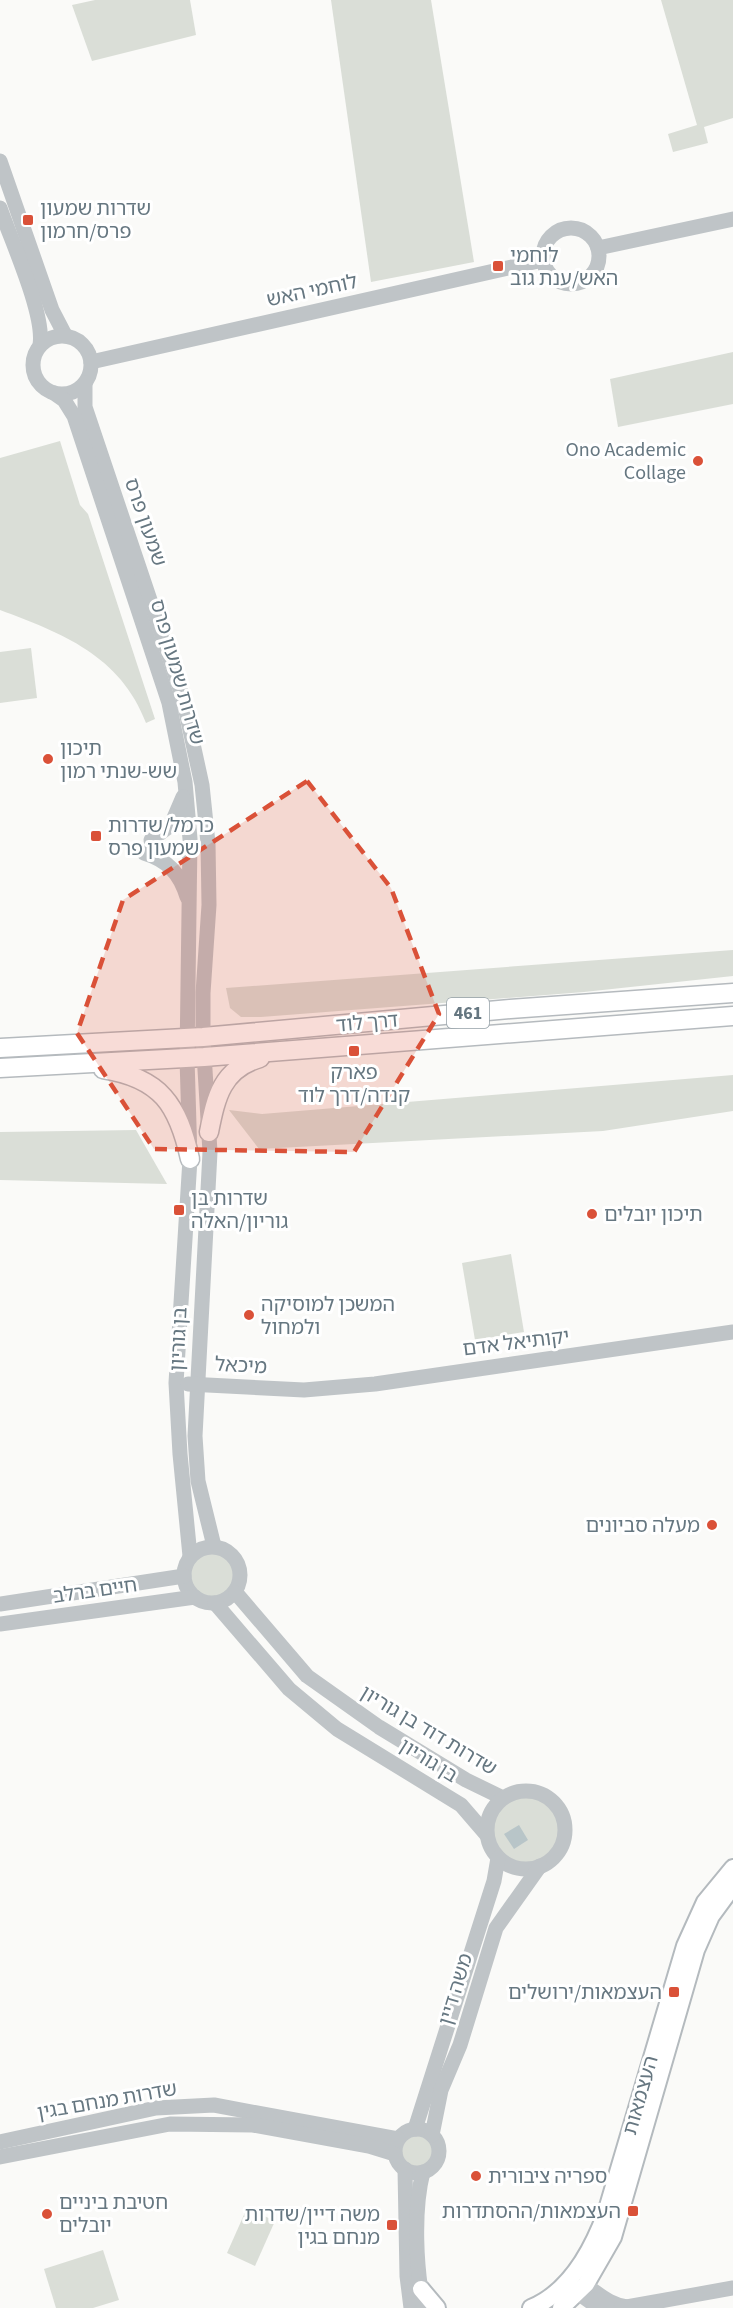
<svg xmlns="http://www.w3.org/2000/svg" width="733" height="2308" font-family="'Source Sans 3','Noto Sans Hebrew',sans-serif">
<rect width="100%" height="100%" fill="#fafaf8"/>
<g fill="#daded7">
<polygon points="95,0 190,0 196,35 92,61 72,5"/>
<polygon points="331,0 431,0 474,262 371,282"/>
<polygon points="661,0 733,0 733,118 704,127 708,143 673,152 668,134 697,125"/>
<polygon points="733,352 733,404 618,427 610,379"/>
<path d="M60 441 80 505 88 514 155 719 146 723C121 656 62 633 0 610V458Z"/>
<polygon points="31,648 37,698 0,703 0,652"/>
<polygon points="733,950 733,976 584,992 261,1017 241,1017 230,1008 226,988"/>
<polygon points="733,1075 733,1111 603,1131 259,1149 229,1110 262,1114"/>
<polygon points="136,1130 167,1184 0,1180 0,1132"/>
<polygon points="511,1254 524,1332 475,1340 462,1263"/>
<circle cx="212" cy="1575" r="27"/>
<circle cx="525" cy="1830" r="37"/>
<circle cx="417" cy="2151" r="20"/>
<polygon points="247,2208 275,2221 255,2266 227,2253"/>
<polygon points="103,2250 119,2300 93,2308 56,2308 44,2269"/>
</g>
<polygon fill="#b8c5c8" points="519,1825 528,1840 514,1849 504,1834"/>
<g fill="none" stroke-linecap="round" stroke-linejoin="round">
<defs>
<g id="secondary">
<polyline points="421,2289 437,2308"/>
<path d="M531 2308C570 2292 592 2251 606 2213L685 1946 705 1902 733 1868"/>
<polyline points="561,2308 586,2284 613,2237 696,1950 711,1916 733,1886"/>
</g>
<g id="primary">
<polyline points="0,1048 203,1037 510,1009 733,993"/>
<polyline points="0,1068 204,1057 733,1016"/>
<path d="M103 1069C161 1078 178 1105 190 1159"/>
<path d="M209 1132C216 1097 222 1069 260 1058"/>
</g>
</defs>
<use href="#secondary" stroke="#b4babe" stroke-width="20"/>
<use href="#primary" stroke="#b5babe" stroke-width="21"/>
<g stroke="#bfc4c7" stroke-width="15">
<polyline points="0,161 52,310 65,335"/>
<path d="M0 208C11 240 45 314 40 345"/>
<circle cx="571" cy="256" r="28"/>
<polyline points="598,248 733,219"/>
<circle cx="62" cy="365" r="29"/>
<polyline points="91,362 543,260"/>
<polyline points="85,383 85,407 183,698 202,785 208,843 209,905 203,993 203,1037 210,1152 195,1436 198,1481 214,1546"/>
<polyline points="54,393 64,400 74,416 169,703 185,782 190,839 187,1058 190,1159 176,1383 180,1454 190,1556"/>
<polyline points="151,840 171,825 183,797"/>
<path d="M144 853C167 860 180 873 187 897"/>
<polyline points="188,1384 304,1390 375,1384 733,1332"/>
<circle cx="212" cy="1575" r="28"/>
<polyline points="236,1593 307,1676 379,1727 466,1780 503,1798"/>
<polyline points="215,1603 289,1689 337,1729 461,1805 486,1834"/>
<polyline points="0,1604 184,1576"/>
<polyline points="0,1624 195,1597"/>
<circle cx="526" cy="1830" r="39"/>
<polyline points="415,2129 494,1881 498,1858"/>
<circle cx="417" cy="2151" r="22"/>
<polyline points="432,2135 441,2090 460,2045 496,1928 540,1866"/>
<polyline points="0,2142 156,2108 214,2105 398,2139"/>
<polyline points="0,2157 170,2124 253,2125 369,2146 395,2154"/>
<polyline points="405,2169 407,2276 411,2308"/>
<path d="M423 2172C413 2211 416 2269 424 2308"/>
<path d="M575 2280C595 2288 604 2304 627 2307"/>
<polyline points="573,2283 578,2293 599,2308"/>
<polyline points="621,2308 733,2288"/>
</g>
<use href="#secondary" stroke="#fff" stroke-width="16"/>
<use href="#primary" stroke="#fff" stroke-width="18"/>
</g>
<path fill="#da5138" fill-opacity="0.2" stroke="#da5138" stroke-width="4.5" stroke-dasharray="12 8" stroke-linejoin="round" d="M307 781 391 888 439 1014 354 1152 154 1149 77 1033 123 900Z"/>
<g fill="#da5138" stroke="#fff" stroke-width="2">
<rect x="22" y="214" width="12" height="12" rx="3"/>
<rect x="492" y="260" width="12" height="12" rx="3"/>
<circle cx="698" cy="461" r="6"/>
<circle cx="48" cy="759" r="6"/>
<rect x="90" y="830" width="12" height="12" rx="3"/>
<rect x="348" y="1045" width="12" height="12" rx="3"/>
<rect x="173" y="1204" width="12" height="12" rx="3"/>
<circle cx="592" cy="1214" r="6"/>
<circle cx="249" cy="1315" r="6"/>
<circle cx="712" cy="1525" r="6"/>
<rect x="668" y="1986" width="12" height="12" rx="3"/>
<circle cx="476" cy="2176" r="6"/>
<rect x="627" y="2205" width="12" height="12" rx="3"/>
<circle cx="47" cy="2214" r="6"/>
<rect x="386" y="2219" width="12" height="12" rx="3"/>
</g>
<g text-anchor="middle" stroke-width="6" stroke-linejoin="round" paint-order="stroke">
<rect fill="#fff" stroke="#94a0a7" stroke-width="1.5" x="447" y="998" width="42" height="30" rx="4.5"/>
<g font-size="18" font-weight="bold" fill="#667781">
<text x="468" y="1019">461</text>
</g>
<g font-size="20" fill="#667781" stroke="#fff" text-anchor="start">
<text x="40" y="215">שדרות שמעון<tspan x="40" dy="23">פרס/חרמון</tspan></text>
<text x="510" y="262">לוחמי<tspan x="510" dy="23">האש/ענת גוב</tspan></text>
<text x="686" y="456" text-anchor="end">Ono Academic<tspan x="686" dy="23">Collage</tspan></text>
<text x="60" y="755">תיכון<tspan x="60" dy="23">שש-שנתי רמון</tspan></text>
<text x="108" y="832">כרמל/שדרות<tspan x="108" dy="23">שמעון פרס</tspan></text>
<text x="354" y="1079" text-anchor="middle">פארק<tspan x="354" dy="23">קנדה/דרך לוד</tspan></text>
<text x="191" y="1205">שדרות בן<tspan x="191" dy="23">גוריון/האלה</tspan></text>
<text x="604" y="1221">תיכון יובלים</text>
<text x="261" y="1311">המשכן למוסיקה<tspan x="261" dy="23">ולמחול</tspan></text>
<text x="700" y="1532" text-anchor="end">מעלה סביונים</text>
<text x="662" y="1999" text-anchor="end">העצמאות/ירושלים</text>
<text x="488" y="2183">ספריה ציבורית</text>
<text x="59" y="2209">חטיבת ביניים<tspan x="59" dy="23">יובלים</tspan></text>
<text x="621" y="2218" text-anchor="end">העצמאות/ההסתדרות</text>
<text x="380" y="2221" text-anchor="end">משה דיין/שדרות<tspan x="380" dy="23">מנחם בגין</tspan></text>
</g>
<g font-size="20" fill="#667781" stroke="#fff">
<text transform="translate(312 290) rotate(-12)" y="7">לוחמי האש</text>
<text transform="translate(146 522) rotate(71)" y="7">שמעון פרס</text>
<text transform="translate(178 672) rotate(74)" y="7">שדרות שמעון פרס</text>
<text transform="translate(367 1022) rotate(-5)" y="7">דרך לוד</text>
<text transform="translate(178 1339) rotate(-87)" y="7">בן גוריון</text>
<text transform="translate(516 1342) rotate(-7)" y="7">יקותיאל אדם</text>
<text transform="translate(241 1365) rotate(3)" y="7">מיכאל</text>
<text transform="translate(95 1590) rotate(-8)" y="7">חיים ברלב</text>
<text transform="translate(429 1730) rotate(31)" y="7">שדרות דוד בן גוריון</text>
<text transform="translate(429 1760) rotate(32)" y="7">בן גוריון</text>
<text transform="translate(455 1989) rotate(-73)" y="7">משה דיין</text>
<text transform="translate(640 2095) rotate(-74)" y="7">העצמאות</text>
<text transform="translate(107 2100) rotate(-10)" y="7">שדרות מנחם בגין</text>
</g>
</g>
</svg>
